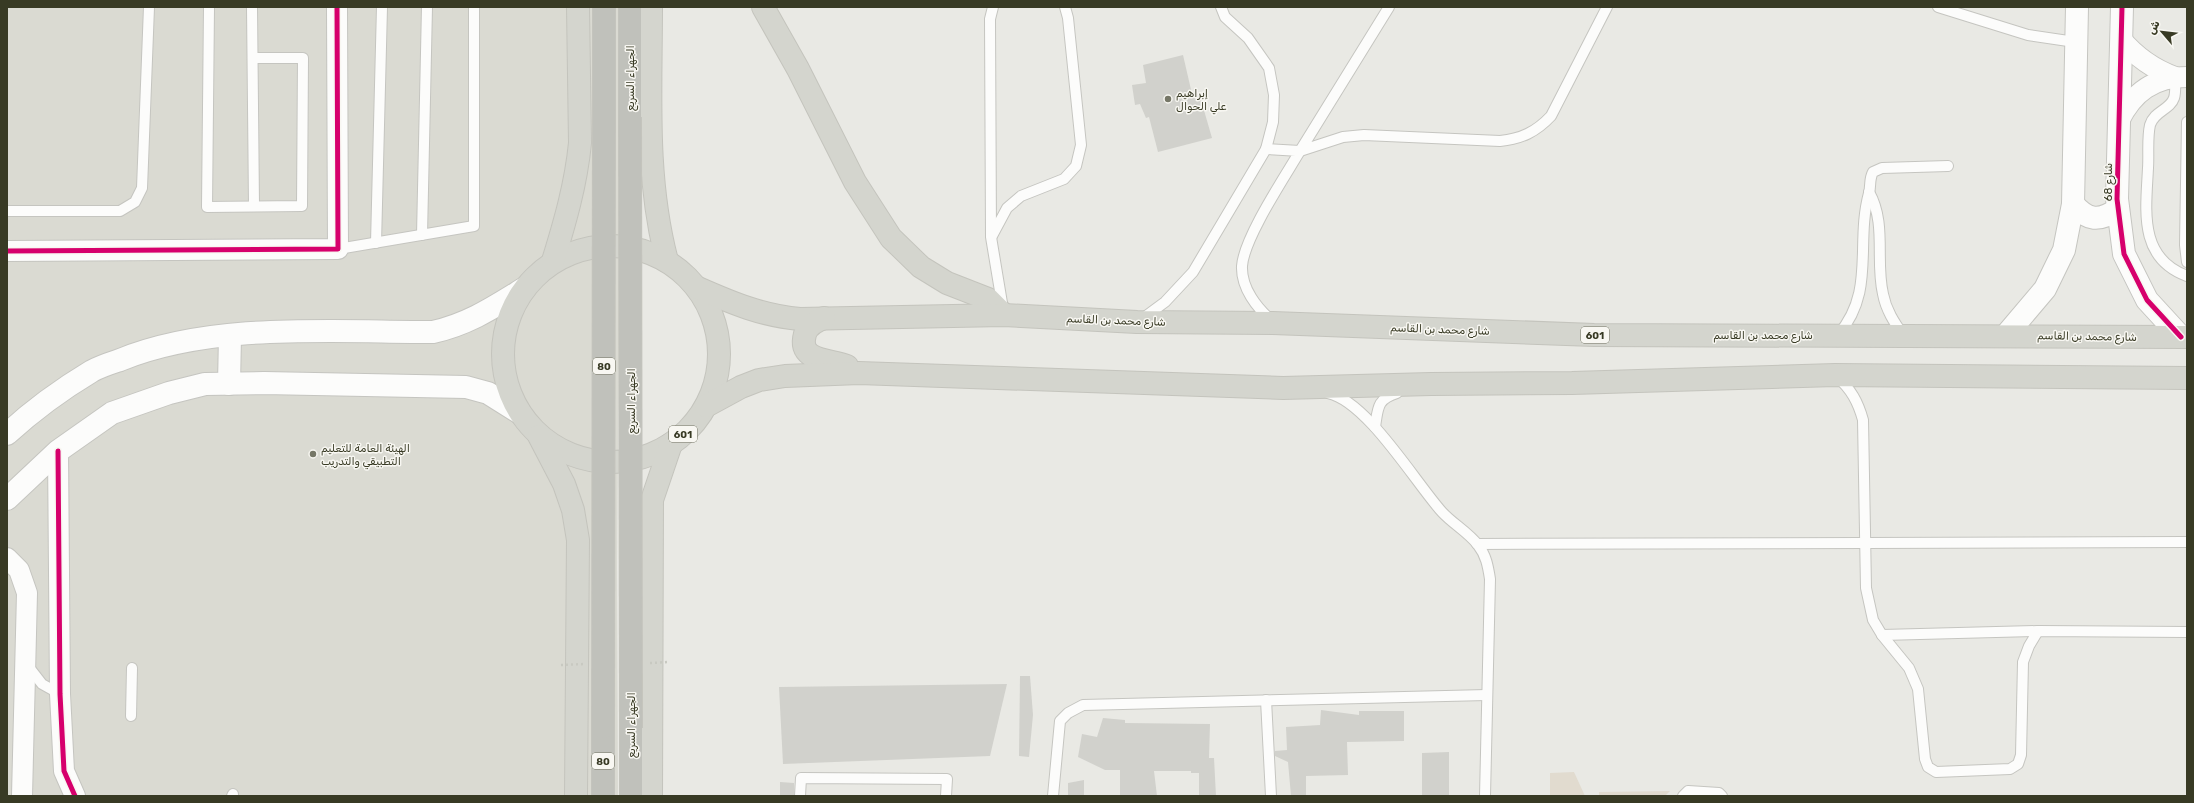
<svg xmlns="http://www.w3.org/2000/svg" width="2194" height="803" font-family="Rubik,'Noto Sans Arabic',sans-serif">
<rect width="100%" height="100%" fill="#e9e9e4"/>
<polygon fill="#dadad2" points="7,7 622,7 617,566 618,796 7,796"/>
<g fill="#e1dbcf">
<polygon points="1574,772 1585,796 1550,796 1550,773"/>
<polygon points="1670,791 1665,796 1599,796 1599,792"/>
</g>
<g fill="#d1d1cc">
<polygon points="1183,55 1192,94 1199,93 1212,138 1158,152 1149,117 1146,118 1140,104 1135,105 1132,85 1146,83 1143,65"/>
<polygon points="1020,676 1030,676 1033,715 1029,757 1019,756"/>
<polygon points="1007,684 990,756 783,764 779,687"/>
<polygon points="1321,710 1359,715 1359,711 1404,711 1404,741 1347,742 1348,775 1306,776 1306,796 1291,796 1288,762 1275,756 1275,751 1287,750 1286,727 1320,725"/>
<polygon points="1103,718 1125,720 1125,723 1210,724 1209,758 1214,758 1216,796 1199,796 1199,773 1191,773 1191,771 1154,771 1157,796 1120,796 1120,770 1105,770 1078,757 1082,734 1097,737"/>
<polygon points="1449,752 1449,796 1422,796 1422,753"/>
<polygon points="1084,780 1084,796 1068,796 1068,783"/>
<polygon points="780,782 794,783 794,796 780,796"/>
</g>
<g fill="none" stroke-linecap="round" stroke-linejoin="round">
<defs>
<g id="service">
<polyline points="209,7 207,207 302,206 303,58 253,58"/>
<polyline points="252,7 254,206"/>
<polyline points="993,7 990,19 991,237 1003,309"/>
<path d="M1389 7 1300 151 1343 137 1364 135 1500 141C1521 139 1536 132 1551 116L1607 7"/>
<polyline points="1938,7 2028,35 2075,42"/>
<path d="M2175 77C2175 83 2176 92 2174 98 2170 110 2154 111 2150 125 2147 138 2149 154 2148 168 2146 210 2138 258 2187 276"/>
<polyline points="2187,122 2185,245 2187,262"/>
<path d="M1266 149 1300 151C1284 178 1244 238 1242 266 1241 288 1257 308 1272 321"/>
<path d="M1869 192C1887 224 1875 260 1883 294 1886 310 1894 322 1903 335"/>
<polyline points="7,211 120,211 135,202 142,188 149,7"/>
<polyline points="422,235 427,7"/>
<polyline points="992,236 1007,208 1021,196 1064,179 1076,166 1081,145 1068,18 1065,7"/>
<polyline points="376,243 382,7"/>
<polyline points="338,249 474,226 474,7"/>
<polyline points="1142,319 1165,302 1193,272 1266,149 1273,122 1274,95 1269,68 1248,38 1225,17 1221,7"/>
<path d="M1838 335C1876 291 1855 244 1869 193 1871 186 1869 179 1873 172L1882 168 1948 166"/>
<path d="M1837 377C1851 389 1858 402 1863 420L1866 588 1873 620 1882 635 1909 668 1918 689 1925 759 1928 767 1936 772 2010 769 2018 764 2021 755 2023 662 2029 646 2038 631"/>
<path d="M1328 393C1367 401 1415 482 1442 512 1453 524 1468 532 1478 545 1486 555 1488 566 1490 579L1485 796"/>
<path d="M1375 427C1378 408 1377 399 1397 393"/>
<polyline points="1477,544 2187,542"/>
<polyline points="1882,635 2038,631 2187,632"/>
<polyline points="28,666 42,684 60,694"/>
<polyline points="1266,700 1271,796"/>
<polyline points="131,716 132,668"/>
<polyline points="232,796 233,794"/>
<polyline points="800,796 801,778 947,779 946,796"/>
<polyline points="1053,796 1060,721 1068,713 1083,705 1487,695"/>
<polyline points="1683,796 1688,791 1719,793 1722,796"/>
</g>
<g id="minor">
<path d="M2121 39C2136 57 2153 69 2175 77"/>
<path d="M2119 121C2133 92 2154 77 2187 77"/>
<polyline points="7,251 338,249 337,7"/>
<polyline points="58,451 60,694 64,771 75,796"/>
<polyline points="7,558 19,570 27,593 22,796"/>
</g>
<g id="tertiary">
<polyline points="2122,7 2117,199 2124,254 2147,300 2181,337"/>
<path d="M2073 204C2088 221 2099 222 2118 209"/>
<polyline points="2006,335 2045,289 2064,250 2073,204 2077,7"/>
<polyline points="229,384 230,336"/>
<path d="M7 434C32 411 62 389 92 371 101 366 111 363 120 360 213 322 334 332 433 332 469 324 494 307 525 288"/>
<polyline points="7,499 58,451 112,413 169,393 205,384 264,383 466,387 488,393 520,413"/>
</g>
<g id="primary">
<path d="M651 7C651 92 645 178 667 261"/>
<polyline points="763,7 798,69 855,182 891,238 921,267 947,283 988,299 1004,315"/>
<circle cx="611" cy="354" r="108"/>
<path d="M553 261C565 222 576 184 580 143L578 7"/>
<path d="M698 288C732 303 763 316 800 319L1004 315 1137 322 1273 323 1594 335 2187 337"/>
<path d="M824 318C816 321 808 325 805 334 797 363 832 359 847 366"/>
<polyline points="706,406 741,387 759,380 785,376 859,373 1283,388 1431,384 1572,383 1835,375 2187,378"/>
<polyline points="539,436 564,484 573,510 578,540 576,796"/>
<polyline points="651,796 652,500 671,444"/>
</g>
<g id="motorway">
<polyline points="604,7 604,113"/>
<polyline points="630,117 630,7"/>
<polyline points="603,796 603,727"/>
<polyline points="631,796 631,728"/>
</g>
</defs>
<use href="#service" stroke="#c5c5c0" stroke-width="12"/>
<use href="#minor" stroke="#c5c5c0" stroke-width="22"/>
<use href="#tertiary" stroke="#c5c5c0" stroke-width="24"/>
<use href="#primary" stroke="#c4c4bd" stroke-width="24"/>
<use href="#motorway" stroke="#c4c4bd" stroke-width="24"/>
<use href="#service" stroke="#fcfcfb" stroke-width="10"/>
<use href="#minor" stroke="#fcfcfb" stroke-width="20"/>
<use href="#tertiary" stroke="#fcfcfb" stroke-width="22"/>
<use href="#primary" stroke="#d4d5ce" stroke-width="22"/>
<use href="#motorway" stroke="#c0c1bb" stroke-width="22"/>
<defs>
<g id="motorway-bridge">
<polyline points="630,117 631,728"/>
<polyline points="603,727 604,113"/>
</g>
</defs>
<use href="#motorway-bridge" stroke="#c4c4bd" stroke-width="24" stroke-linecap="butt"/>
<g stroke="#c8c9c1" stroke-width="2.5" stroke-dasharray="2 3" stroke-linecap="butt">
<polyline points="650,663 669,662"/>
<polyline points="561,665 585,664"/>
</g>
<use href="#motorway-bridge" stroke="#c0c1bb" stroke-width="22"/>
<defs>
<g id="cycleway">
<polyline points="2122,7 2117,199 2124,254 2147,300 2181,337"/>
<polyline points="7,251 338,249 337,7"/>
<polyline points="58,451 60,694 64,771 75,796"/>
</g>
</defs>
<use href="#cycleway" stroke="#f8f7f2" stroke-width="8"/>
<use href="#cycleway" stroke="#d6006c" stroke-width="5"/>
</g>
<g fill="#767767" stroke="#f8f7f2" stroke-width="1.5">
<circle cx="1168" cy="99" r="4"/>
<circle cx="313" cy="454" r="4"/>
</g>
<g text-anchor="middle" stroke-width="3" stroke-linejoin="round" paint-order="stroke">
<g fill="#f8f7f2" stroke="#727362" stroke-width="1">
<rect x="1581" y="327" width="28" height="16" rx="3"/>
<rect x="593" y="358" width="22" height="16" rx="3"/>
<rect x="669" y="426" width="28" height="16" rx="3"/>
<rect x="592" y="753" width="22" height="16" rx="3"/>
</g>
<g font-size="10" font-weight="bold" fill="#383a24">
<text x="1595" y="339">601</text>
<text x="604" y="370">80</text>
<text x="683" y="438">601</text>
<text x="603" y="765">80</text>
</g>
<g font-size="11" fill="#383a24" stroke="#f8f7f2">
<text transform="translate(630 78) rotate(-90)" y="4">الجهراء السريع</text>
<text transform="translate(2108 182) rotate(-90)" y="4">شارع 68</text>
<text transform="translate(1116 320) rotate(2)" y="4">شارع محمد بن القاسم</text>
<text transform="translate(1440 329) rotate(2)" y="4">شارع محمد بن القاسم</text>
<text x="1763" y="339">شارع محمد بن القاسم</text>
<text transform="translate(2087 336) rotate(1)" y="4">شارع محمد بن القاسم</text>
<text transform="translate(631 401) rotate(-90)" y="4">الجهراء السريع</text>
<text transform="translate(631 725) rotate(-90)" y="4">الجهراء السريع</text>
</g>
<g font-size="11" fill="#383a24" stroke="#f8f7f2" text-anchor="start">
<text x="1176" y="97">إبراهيم<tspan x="1176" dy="13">علي الحوال</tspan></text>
<text x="321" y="452">الهيئة العامة للتعليم<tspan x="321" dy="13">التطبيقي والتدريب</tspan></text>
</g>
</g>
<rect width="2194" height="803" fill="none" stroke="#383a24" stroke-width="16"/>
<g transform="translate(2162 32) rotate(298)" stroke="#f8f7f2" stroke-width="3" paint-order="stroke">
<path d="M0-3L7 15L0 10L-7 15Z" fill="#383a24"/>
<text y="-6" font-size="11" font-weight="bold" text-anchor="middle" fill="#383a24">ش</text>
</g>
</svg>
